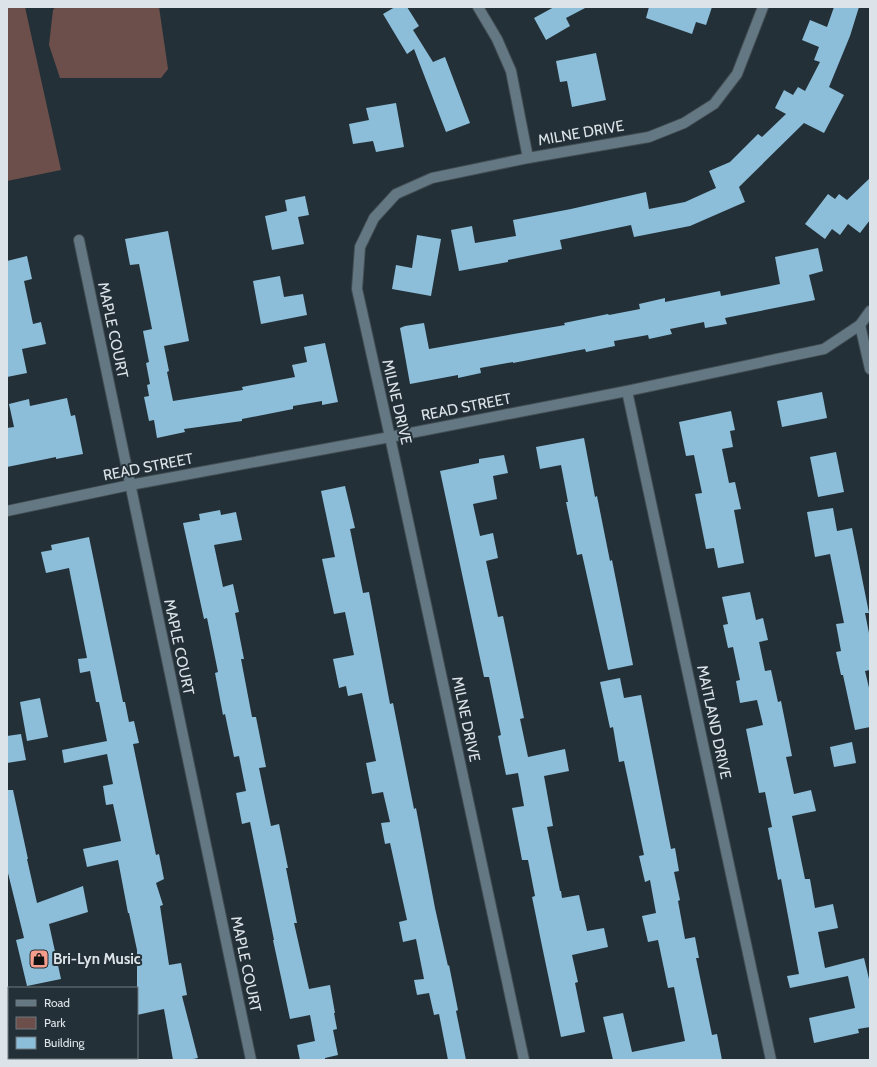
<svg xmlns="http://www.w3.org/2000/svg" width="877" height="1067" font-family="Cabin,sans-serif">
<rect width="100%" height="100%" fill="#243037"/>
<g fill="#6c4f4a">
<polygon points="7,7 25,7 61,170 7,181"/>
<polygon points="55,7 159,7 168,69 161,78 60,78 49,45 53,10"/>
</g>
<g fill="#8cbeda">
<polygon points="395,7 407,7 419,26 413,30 433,62 445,57 470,123 446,132 414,49 407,54 383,14"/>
<polygon points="554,7 587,7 566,18 570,26 546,40 534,18"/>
<polygon points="649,7 712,7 706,25 696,22 692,34 646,18"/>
<polygon points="834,7 859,7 850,36 829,87 844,95 824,133 804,123 739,187 745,202 690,226 634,237 631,225 560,240 562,249 508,260 508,262 459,271 451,230 472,226 475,243 516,236 513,220 571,209 646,192 649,209 685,202 716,188 709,171 730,162 758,134 762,137 786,114 775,108 784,90 793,95 798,87 805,91 820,62 814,60 819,47 802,40 810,20 827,27"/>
<polygon points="596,53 606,100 572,107 567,81 560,82 556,61"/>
<polygon points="396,103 404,147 376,152 373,141 353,144 349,124 369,120 366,108"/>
<polygon points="870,178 870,220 860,233 848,224 840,235 832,229 825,239 805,224 828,194 835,199 839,194 847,200"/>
<polygon points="305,196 309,215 298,217 304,244 272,250 265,216 287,211 285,200"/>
<polygon points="168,231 189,341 164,346 169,371 167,372 173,401 243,390 242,387 295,377 292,365 307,362 304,347 325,343 338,402 322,405 322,401 293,406 293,409 242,419 242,421 184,429 185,432 157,438 154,420 149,421 144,397 149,396 147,385 150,384 146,363 149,362 143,331 152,329 139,264 130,265 125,239"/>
<polygon points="417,235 441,239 431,296 392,289 396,265 412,268"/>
<polygon points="818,248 823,271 809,275 815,300 725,318 727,324 705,328 704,322 670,329 672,334 649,339 648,335 614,341 615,346 586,352 585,349 513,363 513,362 480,368 481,373 458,378 458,375 410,384 400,328 405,326 424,323 429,349 565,325 564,323 608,314 609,315 640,309 639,304 665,298 665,302 720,291 721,296 780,284 775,257"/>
<polygon points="27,256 32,279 24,281 33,324 41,322 46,344 22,349 27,373 7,377 7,261"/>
<polygon points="280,276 284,297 303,294 307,315 261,324 253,281"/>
<polygon points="822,392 827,418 782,427 777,401"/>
<polygon points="67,398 71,416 75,415 83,454 56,459 56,457 7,467 7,428 14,427 9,404 29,399 30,406"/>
<polygon points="731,411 735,430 730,431 733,447 722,449 729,483 735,482 741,509 734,510 744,563 718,568 714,548 706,549 695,494 702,493 694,455 686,456 679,422"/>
<polygon points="584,438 595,497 597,496 610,561 612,560 633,665 608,670 582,554 577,555 566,502 568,502 561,465 540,469 536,447"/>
<polygon points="836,452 844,492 818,497 810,457"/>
<polygon points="504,455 508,473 493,476 497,499 473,504 480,536 493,533 498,558 486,561 498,617 503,616 524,718 520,719 528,757 565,749 569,771 544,776 553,826 547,827 560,891 561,891 562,898 579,895 587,931 604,928 608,947 572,955 578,982 575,983 585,1032 561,1037 542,946 532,897 535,896 528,860 522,860 512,808 524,806 518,773 506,775 498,736 501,735 489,677 484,677 440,471 479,463 479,459"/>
<polygon points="345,486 355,528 350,529 363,593 369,592 390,704 393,703 414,809 416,808 435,908 448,966 449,965 458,1010 456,1011 466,1060 448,1060 439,1014 434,1015 429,993 417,995 414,980 424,979 416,939 403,942 399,922 407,920 390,843 385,844 381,823 390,822 383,792 372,794 366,763 376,761 362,693 348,696 346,686 339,688 333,659 354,655 345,612 334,614 322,559 335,557 321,491"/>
<polygon points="833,508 837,531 852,528 869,613 865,613 870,638 870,670 865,671 870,692 870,727 855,730 843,675 841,675 836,652 841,651 836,624 844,623 830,554 815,557 807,512"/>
<polygon points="220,510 221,515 236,512 242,540 214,545 223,587 233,584 239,612 235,613 244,659 241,659 252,717 256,717 266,767 259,768 271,826 279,824 288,868 286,868 297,923 294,923 309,989 330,985 335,1013 334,1013 337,1029 333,1030 338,1055 325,1058 325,1060 300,1060 297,1045 315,1041 310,1015 290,1019 273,940 274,940 250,822 242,824 236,793 246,791 239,756 234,757 225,714 223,715 215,673 218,672 207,618 204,619 183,523 200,520 199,514"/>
<polygon points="89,537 123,702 125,702 129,722 134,721 139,743 133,744 156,855 159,854 164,879 156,883 163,905 160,906 169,965 181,963 187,995 182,996 198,1058 188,1060 173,1060 164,1009 137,1015 137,950 129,913 128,913 118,860 87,867 83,849 121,841 113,804 106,805 103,786 113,784 107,754 64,763 62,750 107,741 99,702 96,702 90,671 80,673 78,659 87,658 69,568 46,573 41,552 52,550 51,545"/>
<polygon points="750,592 756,620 763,618 768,640 759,642 765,671 771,670 778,702 781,701 792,756 786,757 794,794 811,790 816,811 792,816 805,879 810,879 815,908 833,904 838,928 818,932 825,968 864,958 870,983 870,1027 858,1029 859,1033 814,1043 809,1018 855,1008 848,976 790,988 787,976 799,974 781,879 778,880 768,828 772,827 765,792 759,793 746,729 763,725 757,700 740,703 736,681 740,680 733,647 728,648 723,625 728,624 722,597"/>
<polygon points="620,678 624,698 641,695 671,849 675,848 679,871 674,872 680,900 678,901 685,939 695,937 699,958 696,958 712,1035 717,1034 722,1060 613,1060 603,1017 623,1013 632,1052 685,1041 674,987 668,988 658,940 648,942 642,916 656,913 650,880 645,882 639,856 644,855 624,761 619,762 613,727 610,728 600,682"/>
<polygon points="40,698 48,737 27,741 20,702"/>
<polygon points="21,734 26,760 7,763 7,736"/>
<polygon points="852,742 856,763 834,767 830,747"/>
<polygon points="7,790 13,790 28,859 27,859 37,903 83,886 88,912 49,924 61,979 27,986 16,940 24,938 7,869"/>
</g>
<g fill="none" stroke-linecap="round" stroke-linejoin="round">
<defs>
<g id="minor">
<polyline points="478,7 497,39 511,71 528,158"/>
<polyline points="79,240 251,1060"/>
<polyline points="860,325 870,369"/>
<polyline points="627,391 771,1060"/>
<polyline points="7,511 130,485 390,437 627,391 824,349 860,325 870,311"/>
<polyline points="524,1060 390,437 357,289 360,247 374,218 396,194 432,178 528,158 649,137 684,123 714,104 737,74 763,7"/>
</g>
</defs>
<use href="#minor" stroke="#424d53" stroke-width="12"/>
<use href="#minor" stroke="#647884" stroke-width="10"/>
</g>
<defs>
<symbol id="shop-square" viewBox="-11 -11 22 22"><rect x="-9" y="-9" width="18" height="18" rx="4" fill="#f49d8d" stroke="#243037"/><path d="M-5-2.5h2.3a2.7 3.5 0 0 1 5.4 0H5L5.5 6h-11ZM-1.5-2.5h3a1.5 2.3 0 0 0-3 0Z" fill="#111"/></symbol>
</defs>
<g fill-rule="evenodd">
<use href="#shop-square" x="28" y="948" width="22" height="22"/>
</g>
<g text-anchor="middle" stroke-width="4" stroke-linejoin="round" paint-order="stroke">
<g font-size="15" fill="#dde4e9" stroke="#243037">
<text transform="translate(581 133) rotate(-10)" y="5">MILNE DRIVE</text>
<text transform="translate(113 330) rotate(78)" y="5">MAPLE COURT</text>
<text transform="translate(397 402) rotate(77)" y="5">MILNE DRIVE</text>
<text transform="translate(466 407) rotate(-11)" y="5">READ STREET</text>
<text transform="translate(148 467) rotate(-11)" y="5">READ STREET</text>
<text transform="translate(179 647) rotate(78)" y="5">MAPLE COURT</text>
<text transform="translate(466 719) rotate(78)" y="5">MILNE DRIVE</text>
<text transform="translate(714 722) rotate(78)" y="5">MAITLAND DRIVE</text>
<text transform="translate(246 964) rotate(78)" y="5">MAPLE COURT</text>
</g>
<g font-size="15" font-weight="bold" fill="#dde4e9" stroke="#243037" text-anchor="start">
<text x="53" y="964">Bri-Lyn Music</text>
</g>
</g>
<rect width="877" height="1067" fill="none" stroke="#dde4e9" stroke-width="16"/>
<rect x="8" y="987" width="130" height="72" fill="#243037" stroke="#6e787e"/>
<rect x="16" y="1000" width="20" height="6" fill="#647884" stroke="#6e787e"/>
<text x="44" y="1007" font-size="12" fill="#dde4e9">Road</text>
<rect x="16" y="1017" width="20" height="12" fill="#6c4f4a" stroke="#6e787e"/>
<text x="44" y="1027" font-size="12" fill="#dde4e9">Park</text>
<rect x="16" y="1037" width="20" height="12" fill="#8cbeda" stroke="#6e787e"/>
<text x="44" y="1047" font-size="12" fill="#dde4e9">Building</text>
</svg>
